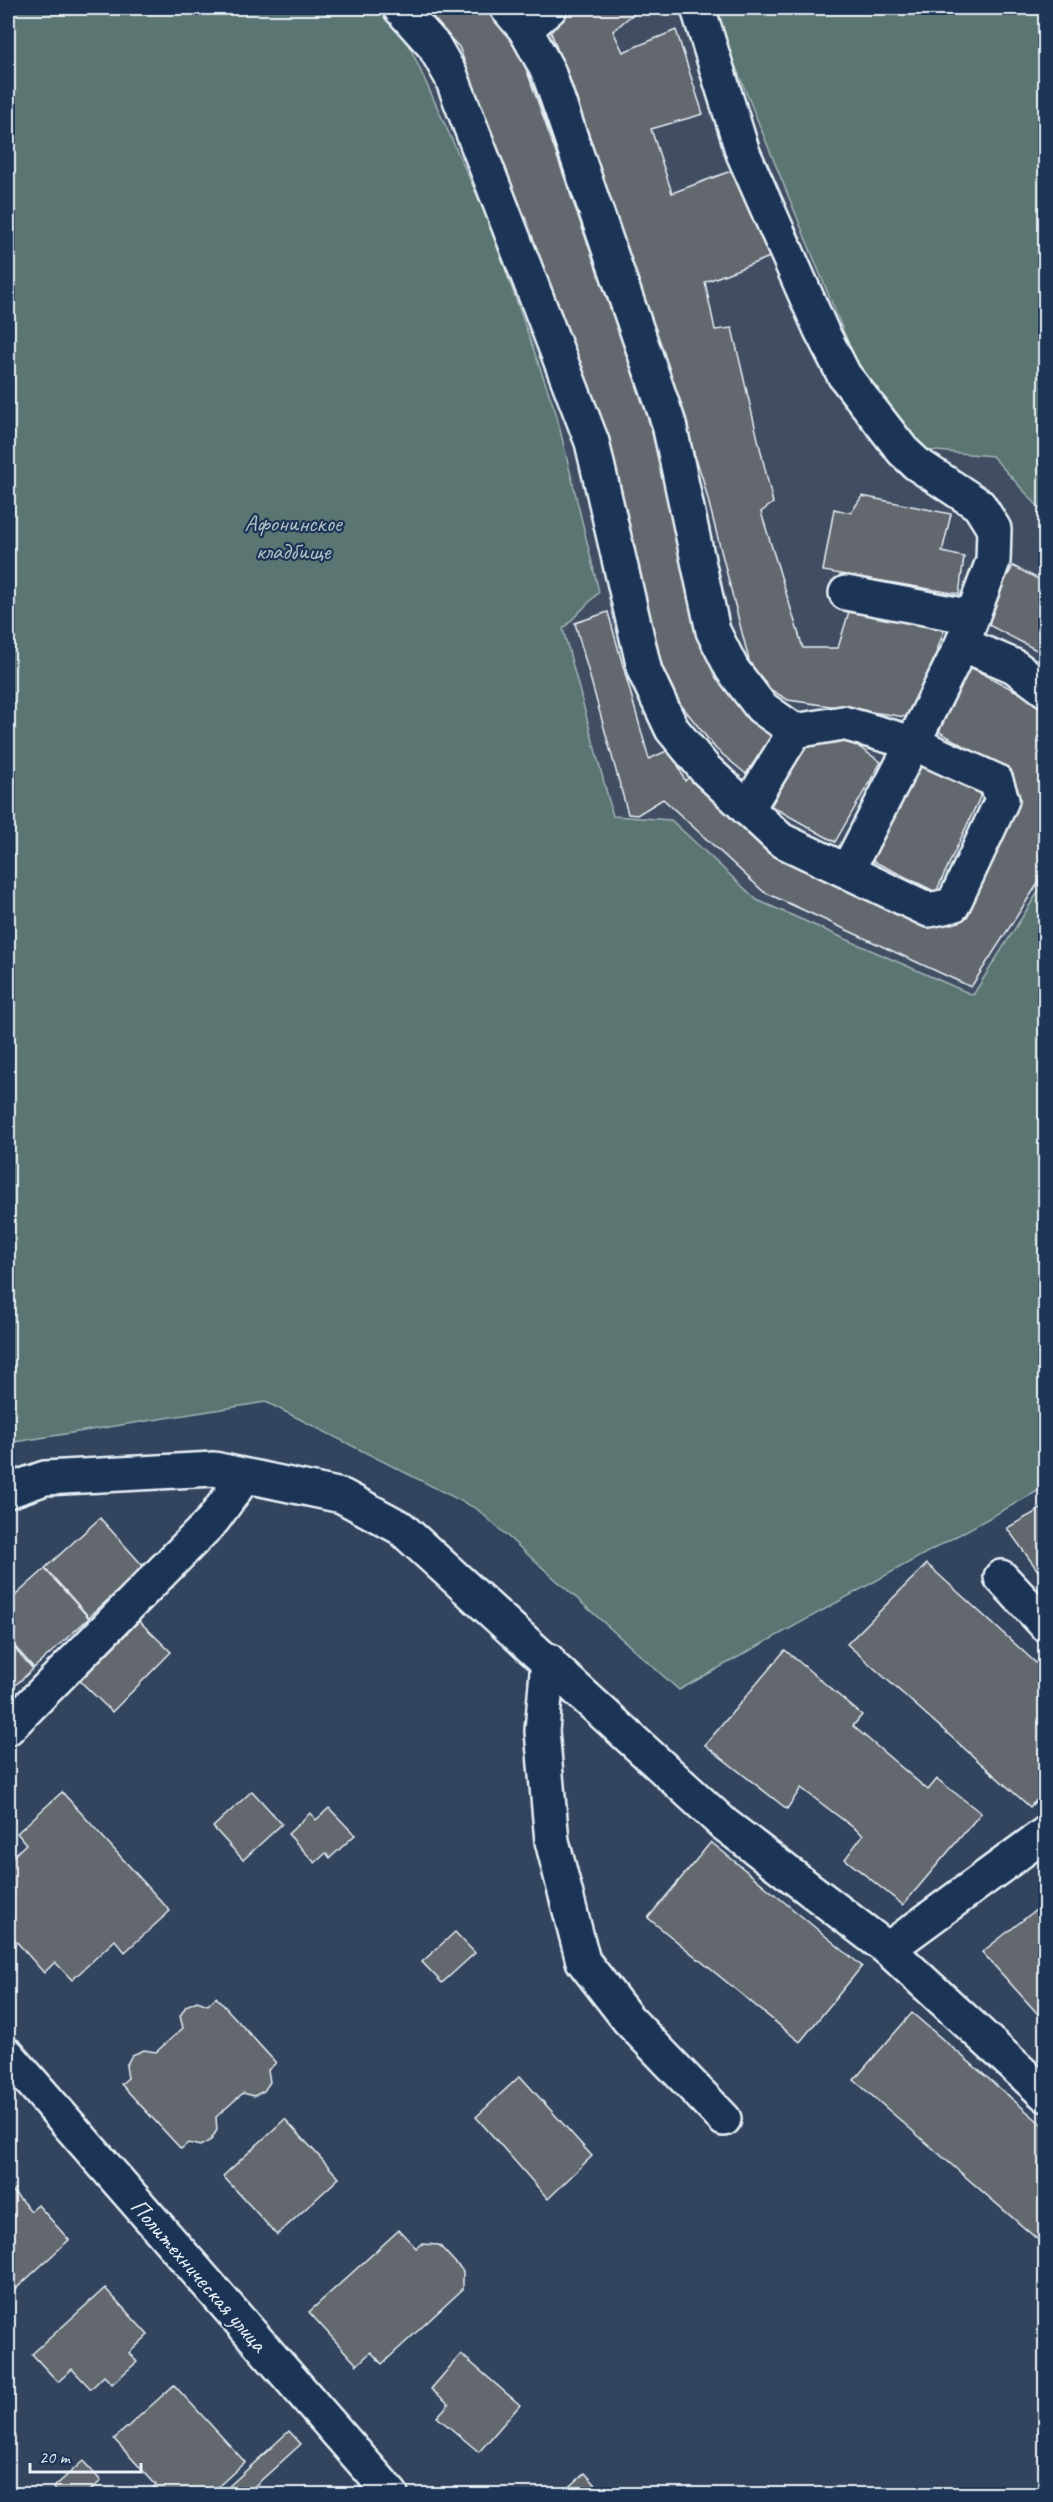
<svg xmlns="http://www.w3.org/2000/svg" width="1053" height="2502" font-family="Caveat,sans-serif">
<rect width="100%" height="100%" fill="#32445e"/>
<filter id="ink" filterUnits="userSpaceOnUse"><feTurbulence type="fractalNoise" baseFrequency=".0167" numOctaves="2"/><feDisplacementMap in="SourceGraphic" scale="12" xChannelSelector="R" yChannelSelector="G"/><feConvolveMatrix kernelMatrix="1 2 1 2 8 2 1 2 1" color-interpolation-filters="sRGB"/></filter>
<g filter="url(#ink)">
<polygon fill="#414e63" points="378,8 728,8 716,16 860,372 925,450 992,456 1045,514 1045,881 973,995 757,900 671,820 613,816 563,629 599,592 556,413 486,215 404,34"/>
<g fill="#5a7572" stroke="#a1b3b5" stroke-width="1.5">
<polygon points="8,8 378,8 404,34 486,215 556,413 599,592 563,629 613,816 671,820 757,900 973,995 1045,881 1045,1487 679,1690 477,1509 266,1402 8,1443"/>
<polygon points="728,8 1045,8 1045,514 992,456 925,450 860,372 715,16"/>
</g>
<g fill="#64676e" stroke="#e8f1f8" stroke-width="1.5">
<polygon points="421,8 489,8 515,37 646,409 685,564 694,629 715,675 772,735 746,774 716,749 674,696 659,658 608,445 459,47"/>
<polygon points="566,8 640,8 613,31 623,52 676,30 703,114 651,129 672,193 736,169 770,257 705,282 715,330 732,328 773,503 761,512 803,648 838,648 850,608 946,625 913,718 788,700 761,684 750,664 703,480 580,109 547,22"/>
<polygon points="862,496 951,514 942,552 964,557 959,594 823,571 834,509 851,513"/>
<polygon points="1013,566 1046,583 1046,591 1037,606 1046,611 1046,655 981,621"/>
<polygon points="608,612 649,759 671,749 685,781 694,772 776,852 959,912 1020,799 1009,771 932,728 970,667 1046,707 1046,871 971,987 764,892 663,799 637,815 628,814 575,623"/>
<polygon points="844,737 881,762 835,842 771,806 809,740"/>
<polygon points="922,754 986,784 936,892 871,860"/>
<polygon points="1046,1506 1046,1582 1007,1528"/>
<polygon points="100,1518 144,1567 89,1617 45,1568"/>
<polygon points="927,1564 1046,1672 1046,1790 1030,1807 847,1644"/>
<polygon points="45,1569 89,1618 34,1668 8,1639 8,1602"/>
<polygon points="139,1621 171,1652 112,1712 80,1681"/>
<polygon points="8,1641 33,1669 8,1692"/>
<polygon points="785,1650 862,1715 853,1726 928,1790 937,1779 981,1813 903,1905 845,1859 863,1835 801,1788 787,1809 705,1745"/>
<polygon points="252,1791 282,1824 243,1860 213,1827"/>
<polygon points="62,1792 170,1911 125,1952 115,1940 72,1980 55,1962 44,1973 8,1932 8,1861 26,1844 17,1833"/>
<polygon points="329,1808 355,1835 330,1858 326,1853 315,1863 288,1834 310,1813 316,1820"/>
<polygon points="711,1842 862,1966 800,2042 648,1918"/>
<polygon points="1046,1902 1046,2023 982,1952"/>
<polygon points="455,1932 475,1953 442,1983 422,1962"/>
<polygon points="216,1997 276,2063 268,2070 270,2082 264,2091 254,2096 243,2093 216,2117 217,2130 211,2140 200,2146 188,2143 181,2149 121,2084 128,2078 126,2066 132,2055 144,2050 156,2052 183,2028 180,2016 186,2006 197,2001 208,2005"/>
<polygon points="912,2013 1046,2128 1046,2230 1037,2239 854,2080"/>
<polygon points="520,2076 592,2156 548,2199 476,2117"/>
<polygon points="285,2119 339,2178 277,2235 223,2176"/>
<polygon points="8,2186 31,2211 38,2205 69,2240 8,2296"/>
<polygon points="399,2230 416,2248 421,2244 439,2245 463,2271 463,2289 382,2364 371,2352 357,2365 309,2312"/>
<polygon points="105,2288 148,2335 129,2353 137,2362 112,2384 104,2376 91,2389 72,2369 58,2382 32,2354"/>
<polygon points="461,2354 520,2405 479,2452 437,2417 449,2404 431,2389"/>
<polygon points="174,2385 245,2462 210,2494 146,2494 156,2485 114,2439"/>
<polygon points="289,2431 301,2444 246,2494 229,2494 225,2490"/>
<polygon points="83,2461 101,2481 86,2494 59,2494 53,2488"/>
<polygon points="585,2473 604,2494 562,2494"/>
</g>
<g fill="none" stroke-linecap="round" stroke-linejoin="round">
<defs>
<g id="minor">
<polyline points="400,8 434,46 451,76 592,442 645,672 672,729 705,769 781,840 929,910 953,905 1002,800 996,781 913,743 847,871"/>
<polyline points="507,8 525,29 548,71 669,424 713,631 732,669 761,707 795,731 843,723 913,743 962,644 993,561 994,529 979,505 917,464 903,451 844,375 821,330 743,153 698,8"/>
<polyline points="525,29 550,8"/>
<polyline points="846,593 972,617"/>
<polyline points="962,644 1014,666 1046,690"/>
<polyline points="747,809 795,731"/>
<polyline points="8,1491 45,1478 214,1469 342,1496 401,1528 724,1824 888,1949 1046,2095"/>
<polyline points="1001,1577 1046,1625"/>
<polyline points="548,1660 542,1731 552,1841 583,1961 628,2019 724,2119"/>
<polyline points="8,1728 213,1520 245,1476"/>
<polyline points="888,1949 1046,1833"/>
<polyline points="8,2055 391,2494"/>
</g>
</defs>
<use href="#minor" stroke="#e8f1f8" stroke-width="38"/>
<use href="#minor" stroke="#1d3557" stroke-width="33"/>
</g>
</g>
<g text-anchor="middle" stroke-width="4.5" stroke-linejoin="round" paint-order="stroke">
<g font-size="24" fill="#afbfc2" stroke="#1d3557">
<text x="293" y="531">Афонинское<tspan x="293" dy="28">кладбище</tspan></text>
</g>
<g font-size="24" fill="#e8f1f8" stroke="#1d3557">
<text transform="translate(199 2275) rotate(49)" y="8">Политехническая улица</text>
</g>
</g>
<rect width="1053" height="2502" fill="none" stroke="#1d3557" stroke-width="30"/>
<rect x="15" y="15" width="1023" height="2472" fill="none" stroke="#e8f1f8" stroke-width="2" filter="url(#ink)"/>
<path d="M30 2463v9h111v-9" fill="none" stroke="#e8f1f8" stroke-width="3"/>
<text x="39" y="2463" font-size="18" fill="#e8f1f8" stroke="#1d3557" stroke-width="4.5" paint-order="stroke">20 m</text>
</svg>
